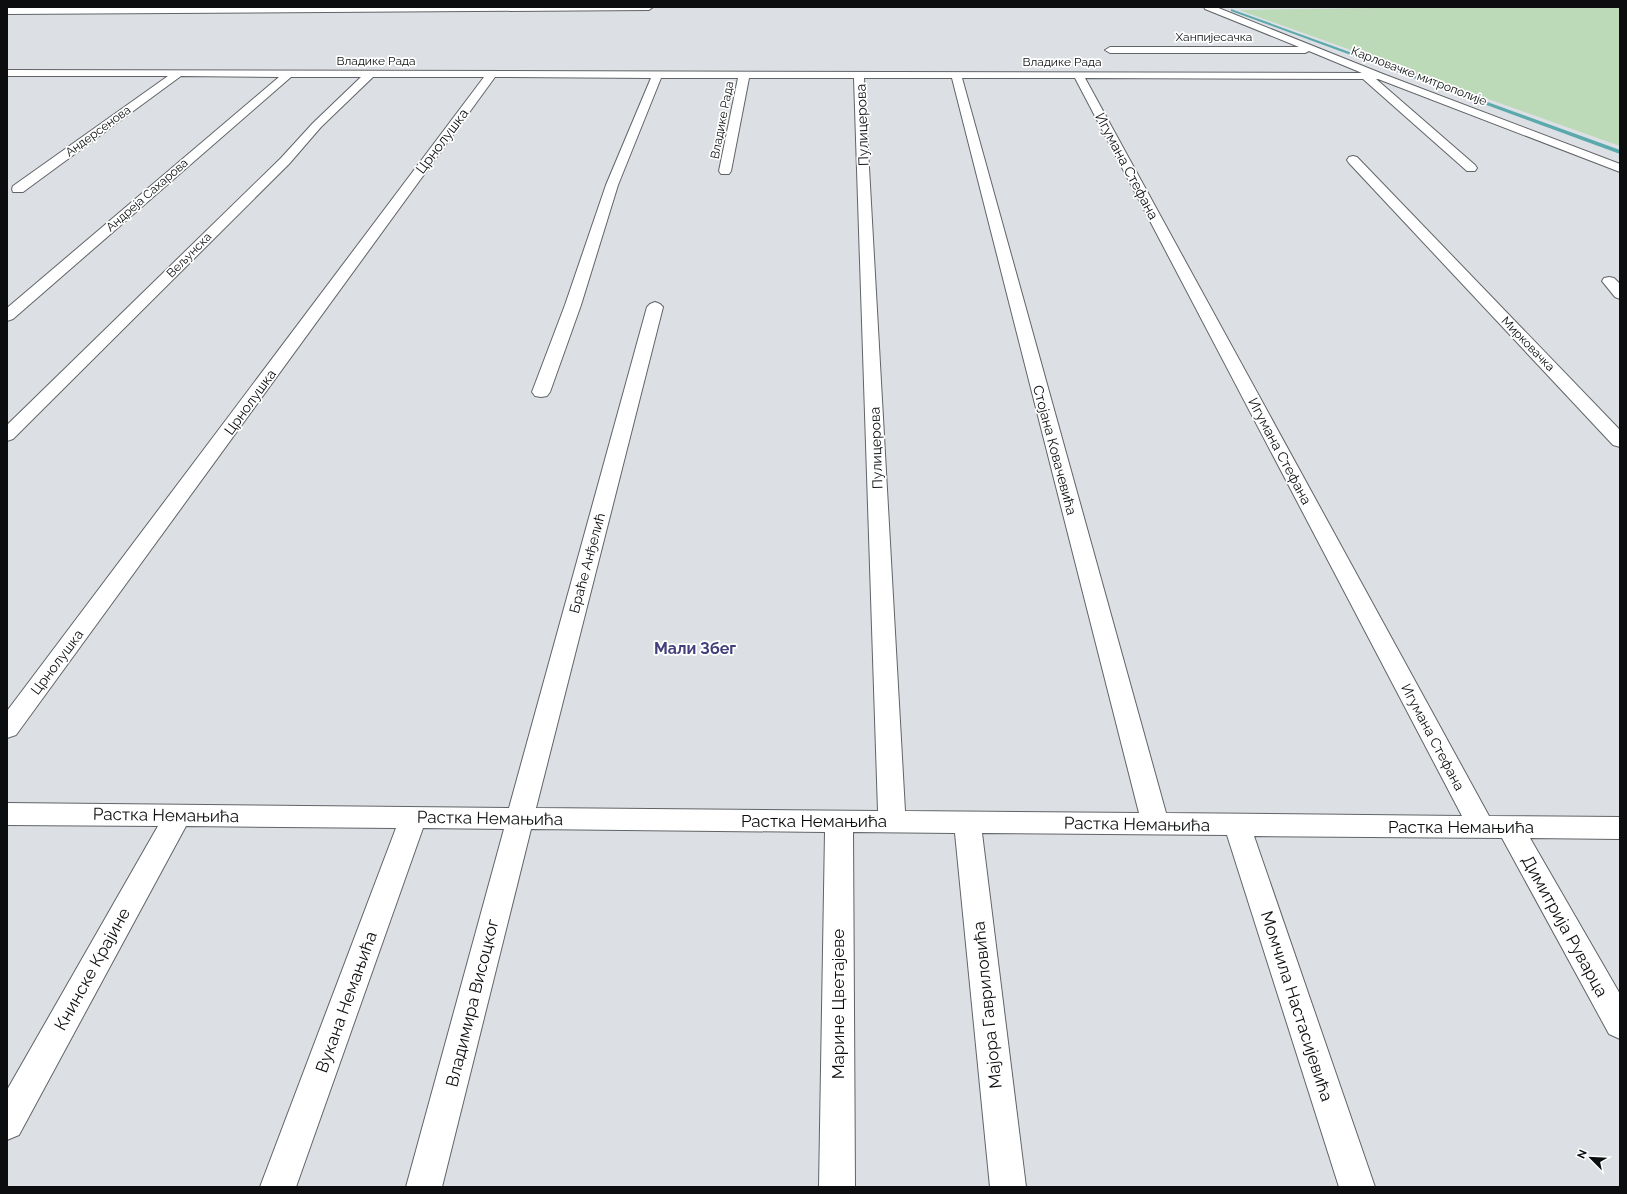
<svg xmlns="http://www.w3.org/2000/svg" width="1627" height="1194" font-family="Raleway,sans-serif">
<rect width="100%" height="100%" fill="#dcdfe3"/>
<polygon fill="#bcd9b8" points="1449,7 1620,7 1620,146 1239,10"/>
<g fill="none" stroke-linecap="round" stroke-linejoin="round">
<polygon fill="#5aa9ac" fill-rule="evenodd" points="1231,9 1620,150 1620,154 1231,11"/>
<defs>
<g id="street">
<path d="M1204 7H1216L1383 74 1620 164V172L1378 79H1376L1475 165 1477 168 1475 171H1467L1363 79 1085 78 1489 816 1620 817V839L1530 838 1620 994V1039L1609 1034 1502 838 1254 836 1375 1187H1339L1227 835 982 833 1026 1187H990L955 833 853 832 855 1187H819L825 832 531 829 442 1187H406L504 829 423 828 296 1187H260L396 828 186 826 19 1135 7 1140V1090L158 826 7 825V803L509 808 647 307 650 304 655 302 660 304 663 307 536 808 878 811 854 78H749L731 171 729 174H721L719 171 738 78H661L618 185 581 305 550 392 547 396 541 397 535 396 532 392 565 305 606 185 651 78 495 77 16 735 7 738V711L484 77H373L321 127 289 164 13 439 7 441V425L281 158 313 123 361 77H291L13 319 7 321V308L279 77 181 76 23 192H13L12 189 13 186 168 76H7V70L1362 73 1309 51 1305 53H1110L1105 50 1110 47H1299L1205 9ZM864 78H952L1139 813 905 811ZM962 78H1075L1462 816 1166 813Z"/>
<polygon points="1353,156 1357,157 1620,430 1620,447 1613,445 1349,163 1347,160 1349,157"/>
<polygon points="1609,277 1614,278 1620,284 1620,299 1615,297 1602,281 1604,278"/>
</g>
<polygon id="secondary" points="222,7 653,7 649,10 7,14 7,8"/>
</defs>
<use href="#street" stroke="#616467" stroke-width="2"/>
<use href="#secondary" stroke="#616467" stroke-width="2"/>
<use href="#street" fill="#fff" fill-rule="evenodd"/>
<use href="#secondary" fill="#fff" fill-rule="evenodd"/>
</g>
<g text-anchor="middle" stroke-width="3.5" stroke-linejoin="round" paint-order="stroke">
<g font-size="12" fill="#0b0d0e" stroke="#fff">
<text x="1214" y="41">Ханпијесачка</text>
<text x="376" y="65">Владике Рада</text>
<text x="1062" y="66">Владике Рада</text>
<text transform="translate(1419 76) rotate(21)" y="4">Карловачке митрополије</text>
<text transform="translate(722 120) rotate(-79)" y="4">Владике Рада</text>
<text transform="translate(98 131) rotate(-36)" y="4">Андерсенова</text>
<text transform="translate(147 195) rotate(-41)" y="4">Андреја Сахарова</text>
<text transform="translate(189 255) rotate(-45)" y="4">Вељунска</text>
<text transform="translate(1528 344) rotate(46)" y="4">Мирковачка</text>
</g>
<g font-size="14" fill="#0b0d0e" stroke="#fff">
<text transform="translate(862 125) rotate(-92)" y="5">Пулицерова</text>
<text transform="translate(442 141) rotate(-53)" y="5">Црнолушка</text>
<text transform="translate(1127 166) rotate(62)" y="5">Игумана Стефана</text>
<text transform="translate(250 402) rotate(-54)" y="5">Црнолушка</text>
<text transform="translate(876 448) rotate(-92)" y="5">Пулицерова</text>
<text transform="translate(1055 450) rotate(75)" y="5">Стојана Ковачевића</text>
<text transform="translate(1280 451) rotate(62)" y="5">Игумана Стефана</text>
<text transform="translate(587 563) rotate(-75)" y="5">Браће Анђелић</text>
<text transform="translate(57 662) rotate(-53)" y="5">Црнолушка</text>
<text transform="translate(1433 737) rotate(62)" y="5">Игумана Стефана</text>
</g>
<g font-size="16" font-weight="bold" fill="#433f7c" stroke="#fff">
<text x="695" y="654">Мали Збег</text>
</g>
<g font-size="17" fill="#0b0d0e" stroke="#fff">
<text transform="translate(166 815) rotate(1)" y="6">Растка Немањића</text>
<text transform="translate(490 818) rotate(1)" y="6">Растка Немањића</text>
<text x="814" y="827">Растка Немањића</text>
<text transform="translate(1137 824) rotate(1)" y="6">Растка Немањића</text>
<text x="1461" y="833">Растка Немањића</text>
<text transform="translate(1565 926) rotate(61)" y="6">Димитрија Руварца</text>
<text transform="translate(92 969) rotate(-61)" y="6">Книнске Крајине</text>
<text transform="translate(346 1002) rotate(-70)" y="6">Вукана Немањића</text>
<text transform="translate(472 1003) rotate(-76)" y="6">Владимира Висоцког</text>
<text transform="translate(838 1004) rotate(-90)" y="6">Марине Цветајеве</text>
<text transform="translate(987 1005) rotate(-96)" y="6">Мајора Гавриловића</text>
<text transform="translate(1297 1006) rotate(72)" y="6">Момчила Настасијевића</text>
</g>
</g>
<rect width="1627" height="1194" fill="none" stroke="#0b0d0e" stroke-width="16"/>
<g transform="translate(1591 1158) rotate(294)" stroke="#ffffff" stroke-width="3" paint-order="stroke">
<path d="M0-3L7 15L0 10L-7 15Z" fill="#0b0d0e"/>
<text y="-6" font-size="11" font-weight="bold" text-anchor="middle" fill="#0b0d0e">N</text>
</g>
</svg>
